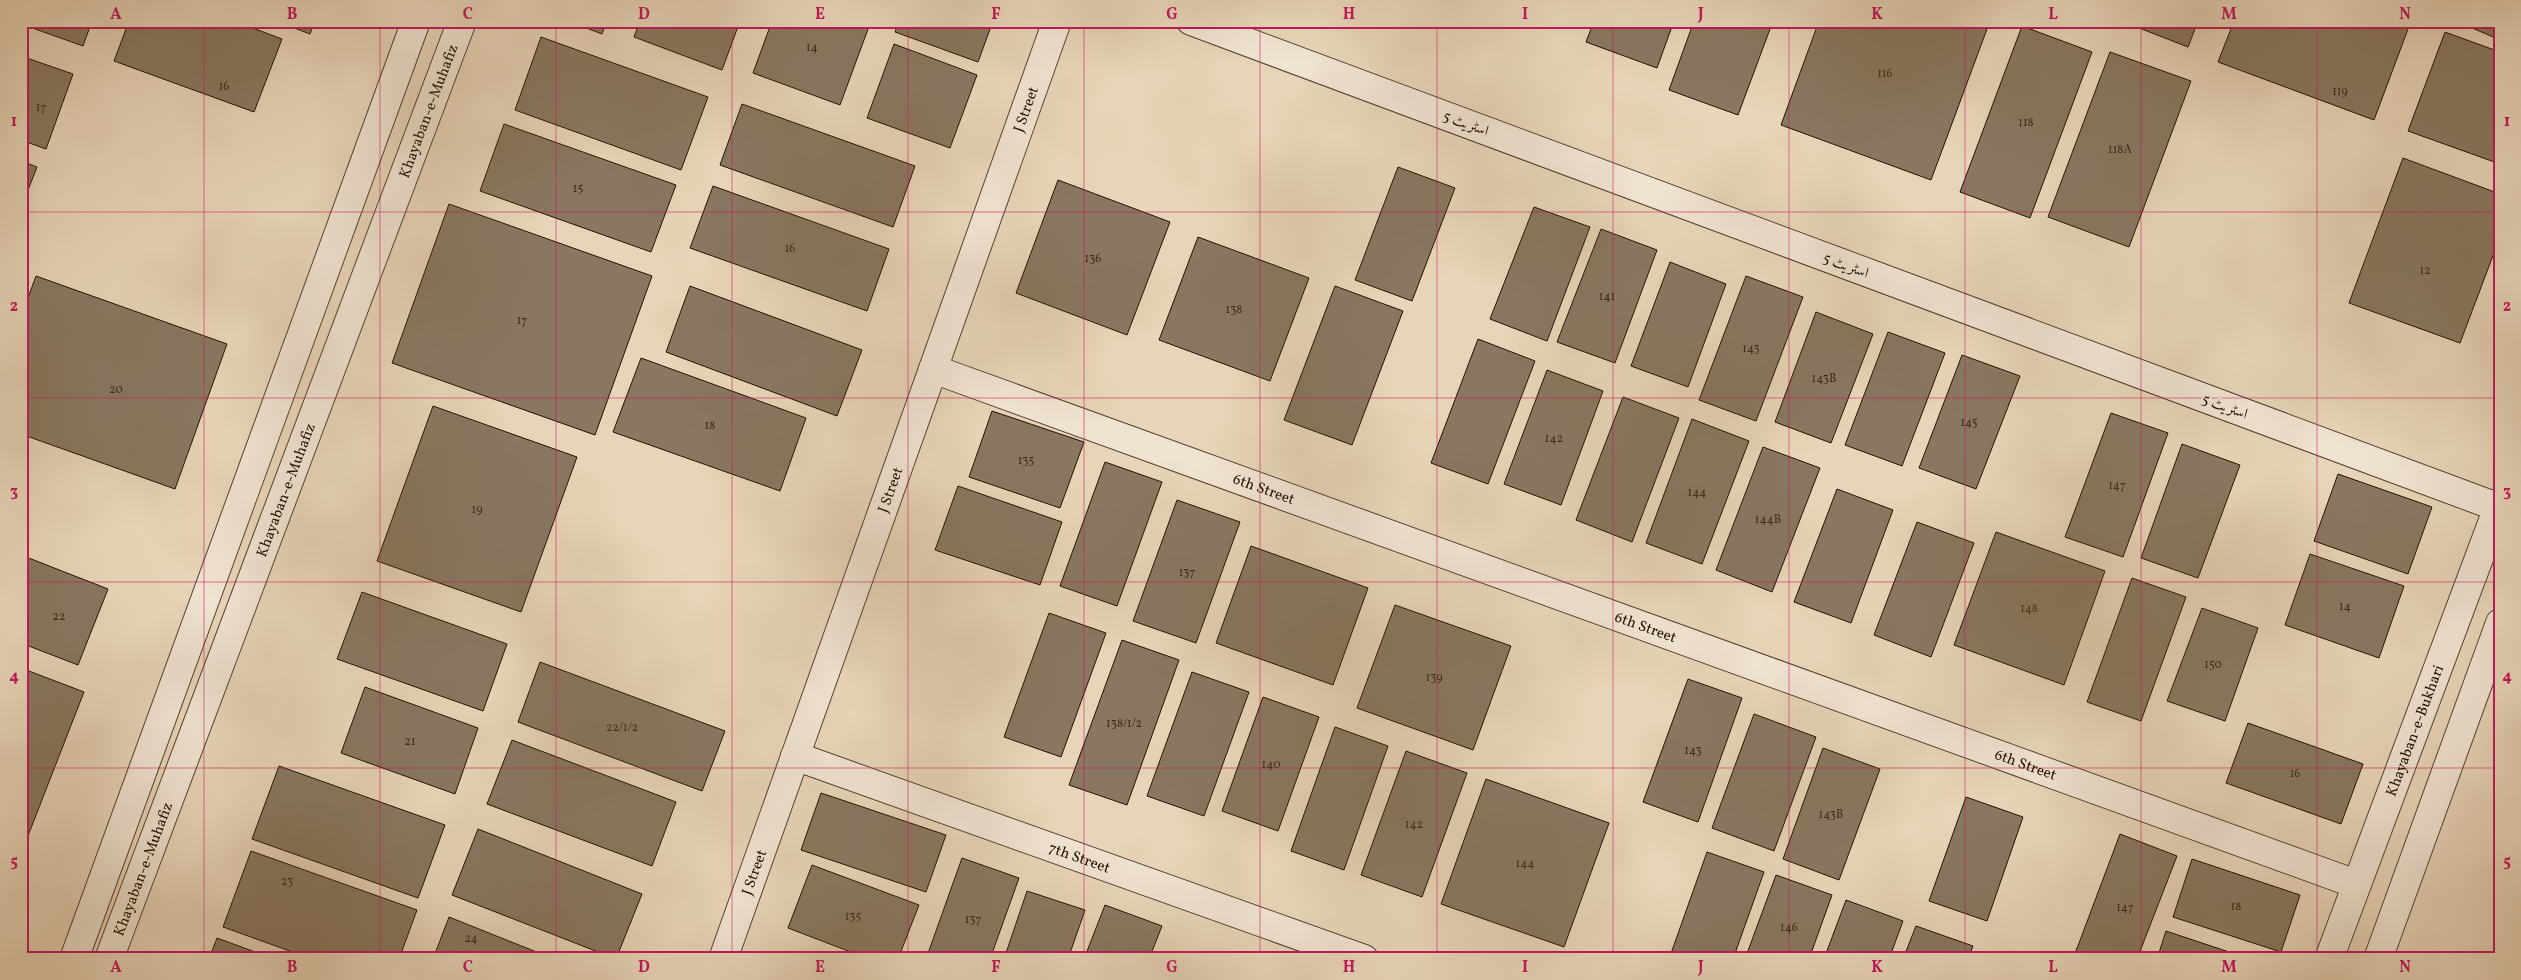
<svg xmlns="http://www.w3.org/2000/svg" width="2521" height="980" font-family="Vollkorn,Amiri,serif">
<rect width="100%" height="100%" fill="#e8d4b8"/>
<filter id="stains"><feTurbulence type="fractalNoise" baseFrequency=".004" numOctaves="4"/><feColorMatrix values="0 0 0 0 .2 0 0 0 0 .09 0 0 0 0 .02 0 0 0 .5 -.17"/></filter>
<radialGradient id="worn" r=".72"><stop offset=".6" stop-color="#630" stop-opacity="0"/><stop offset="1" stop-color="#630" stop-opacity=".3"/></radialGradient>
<g fill="#897761" stroke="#221302">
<polygon points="21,21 92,21 83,46 21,24"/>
<polygon points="129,21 234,21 282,39 254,112 114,61"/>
<polygon points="276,21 315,21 310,34"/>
<polygon points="568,21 607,21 602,34"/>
<polygon points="640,21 740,21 722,70 634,37"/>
<polygon points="772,21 871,21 840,105 753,73"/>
<polygon points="899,21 993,21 978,62 895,32"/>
<polygon points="1594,21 1674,21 1657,68 1586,42"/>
<polygon points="1694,21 1773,21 1738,115 1669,90"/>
<polygon points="1819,21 1990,21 1931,180 1781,125"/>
<polygon points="2121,21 2198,21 2188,47"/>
<polygon points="2234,21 2411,21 2374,120 2218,62"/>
<polygon points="2456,21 2500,21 2500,40"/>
<polygon points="2022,26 2092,52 2030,218 1960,192"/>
<polygon points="2445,32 2500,52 2500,164 2408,131"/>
<polygon points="541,37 708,97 681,170 515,110"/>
<polygon points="894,44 977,75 950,148 867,118"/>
<polygon points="2110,52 2191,81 2129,247 2048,217"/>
<polygon points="21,56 73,74 46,149 21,140"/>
<polygon points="742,104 915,166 893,227 720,165"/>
<polygon points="504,124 676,185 651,252 480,191"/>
<polygon points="2403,158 2500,194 2500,237 2460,343 2349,303"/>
<polygon points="21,161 37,167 21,208"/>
<polygon points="1398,167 1455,188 1412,301 1355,280"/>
<polygon points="1058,180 1170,222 1127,335 1016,293"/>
<polygon points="713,186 889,249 867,311 690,248"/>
<polygon points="449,204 652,276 595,435 392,363"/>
<polygon points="1534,207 1590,227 1547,341 1490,319"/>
<polygon points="1601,229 1657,250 1615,363 1557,342"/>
<polygon points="1198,237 1309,278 1270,381 1159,340"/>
<polygon points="1670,262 1726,284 1688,387 1631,366"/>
<polygon points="36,276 227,344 175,489 21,434 21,317"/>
<polygon points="1746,276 1803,297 1756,421 1699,400"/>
<polygon points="690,286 862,350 837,416 666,352"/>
<polygon points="1335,286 1403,311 1352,445 1284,420"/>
<polygon points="1816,312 1873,334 1831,443 1775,422"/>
<polygon points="1888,332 1945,353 1902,466 1845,445"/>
<polygon points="1478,339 1535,361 1488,484 1431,463"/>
<polygon points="1962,355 2020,376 1976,489 1919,468"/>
<polygon points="641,358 806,418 780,491 613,432"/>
<polygon points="1547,370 1603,391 1561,505 1504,484"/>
<polygon points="1623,397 1679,418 1632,542 1576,520"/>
<polygon points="433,406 577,457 521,612 377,561"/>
<polygon points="992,411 1084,442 1060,508 969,477"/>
<polygon points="2111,413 2168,433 2123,557 2065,537"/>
<polygon points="1692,419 1749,441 1702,564 1646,543"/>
<polygon points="2182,444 2240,465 2198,578 2141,558"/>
<polygon points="1763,447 1820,468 1772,592 1716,570"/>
<polygon points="1105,462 1162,482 1117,606 1060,586"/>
<polygon points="2338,474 2432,507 2408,574 2314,541"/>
<polygon points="958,486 1062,522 1040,585 935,550"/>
<polygon points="1837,489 1893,510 1851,623 1794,602"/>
<polygon points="1177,500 1240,522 1196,643 1133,621"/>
<polygon points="1917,522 1974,543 1931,657 1874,635"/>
<polygon points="1996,532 2105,571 2064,685 1954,645"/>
<polygon points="1251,546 1368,588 1333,685 1216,643"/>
<polygon points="2310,554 2404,586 2379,658 2285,625"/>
<polygon points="21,555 108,589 78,665 21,643"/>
<polygon points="2132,578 2186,597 2141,721 2087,702"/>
<polygon points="362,592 507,644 483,711 337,659"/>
<polygon points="1395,605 1511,646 1473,750 1357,708"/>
<polygon points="2202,608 2258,628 2225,721 2167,701"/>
<polygon points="1049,613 1106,633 1061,757 1004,737"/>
<polygon points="1122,640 1179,660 1127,805 1069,785"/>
<polygon points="540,662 725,731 702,791 518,722"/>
<polygon points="21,668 84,692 24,846 21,845"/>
<polygon points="1192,672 1249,692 1204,816 1147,796"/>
<polygon points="1688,679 1742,698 1698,822 1643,802"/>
<polygon points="365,687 478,728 455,794 341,753"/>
<polygon points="1263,697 1319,717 1278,831 1222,811"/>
<polygon points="1754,714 1816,737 1774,851 1712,828"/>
<polygon points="2248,723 2363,764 2341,824 2226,783"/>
<polygon points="1335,727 1388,746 1344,870 1291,851"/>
<polygon points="512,740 676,802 652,866 487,804"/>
<polygon points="1823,748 1880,769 1839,880 1783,859"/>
<polygon points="1406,751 1467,773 1422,897 1361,875"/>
<polygon points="279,766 445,825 418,898 252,839"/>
<polygon points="1486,779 1609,823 1564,947 1441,904"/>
<polygon points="821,793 946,835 926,892 801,850"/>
<polygon points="1966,797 2023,817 1987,921 1929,901"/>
<polygon points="478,829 642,894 616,959 452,895"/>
<polygon points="2120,834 2177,856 2137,959 2073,959"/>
<polygon points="251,851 417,910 399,959 312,959 223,927"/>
<polygon points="1707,852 1764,872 1733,959 1669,959"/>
<polygon points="962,858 1019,878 990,959 926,959"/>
<polygon points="2192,859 2300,895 2281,952 2173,917"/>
<polygon points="812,865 919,905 898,959 869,959 788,928"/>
<polygon points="1776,875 1832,895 1809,959 1745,959"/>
<polygon points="1027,891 1085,910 1068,959 1004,959"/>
<polygon points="1846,900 1903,921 1889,959 1824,959"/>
<polygon points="1105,905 1162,926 1149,959 1084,959"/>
<polygon points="449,917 554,959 433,959"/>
<polygon points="1916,926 1973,946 1968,959 1903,959"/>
<polygon points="2166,931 2250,959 2157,959"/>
<polygon points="217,938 274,959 209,959"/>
<polygon points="1252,952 1271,959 1250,959"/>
</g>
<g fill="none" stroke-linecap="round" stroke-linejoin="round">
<defs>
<g id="minor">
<path id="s1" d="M933 369 2356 884"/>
<path id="s2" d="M795 756 1364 959"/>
<path id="s3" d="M723 959 1057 21"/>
</g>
<g id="tertiary">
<polyline points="1191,21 2500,508"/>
<polyline points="74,959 416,21"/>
<path id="s4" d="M109 959 462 21"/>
<path id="s5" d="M2329 959 2500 502"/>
<polyline points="2378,959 2500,623"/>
</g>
</defs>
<use href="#minor" stroke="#544330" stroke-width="30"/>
<use href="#tertiary" stroke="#544330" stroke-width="30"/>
<use href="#minor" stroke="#f0e3d1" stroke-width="28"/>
<use href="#tertiary" stroke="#f0e3d1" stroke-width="28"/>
</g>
<path fill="none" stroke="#c2185b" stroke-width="1" stroke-opacity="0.55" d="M204 21V959M380 21V959M556 21V959M732 21V959M908 21V959M1084 21V959M1260 21V959M1437 21V959M1613 21V959M1789 21V959M1965 21V959M2141 21V959M2317 21V959M21 212H2500M21 398H2500M21 582H2500M21 768H2500"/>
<g text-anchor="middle" stroke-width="4" stroke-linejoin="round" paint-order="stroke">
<g font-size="12" fill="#3c2c1a">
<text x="812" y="51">14</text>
<text x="1885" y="77">116</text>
<text x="224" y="90">16</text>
<text x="2340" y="95">119</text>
<text x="41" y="111">17</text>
<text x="2026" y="126">118</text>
<text x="2120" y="153">118A</text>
<text x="578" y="192">15</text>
<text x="790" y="252">16</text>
<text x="1093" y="262">136</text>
<text x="2425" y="274">12</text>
<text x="1607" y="300">141</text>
<text x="1234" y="313">138</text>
<text x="522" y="324">17</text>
<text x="1751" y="352">143</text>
<text x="1824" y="382">143B</text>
<text x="116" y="393">20</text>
<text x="1969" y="426">145</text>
<text x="710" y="429">18</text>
<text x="1554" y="442">142</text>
<text x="1026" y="464">135</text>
<text x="2117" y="489">147</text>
<text x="1697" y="496">144</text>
<text x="477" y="513">19</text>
<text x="1768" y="523">144B</text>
<text x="1187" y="576">137</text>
<text x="2345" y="610">14</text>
<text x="2029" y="612">148</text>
<text x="59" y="620">22</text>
<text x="2213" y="668">150</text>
<text x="1434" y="681">139</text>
<text x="1124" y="727">138/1/2</text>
<text x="622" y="731">22/1/2</text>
<text x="410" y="745">21</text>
<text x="1693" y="754">143</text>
<text x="1271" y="768">140</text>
<text x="2295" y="777">16</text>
<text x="1831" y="818">143B</text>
<text x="1414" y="828">142</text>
<text x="1525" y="867">144</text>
<text x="287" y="885">23</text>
<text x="2236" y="910">18</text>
<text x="2125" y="911">147</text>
<text x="853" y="920">135</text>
<text x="973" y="923">137</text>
<text x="1789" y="931">146</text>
<text x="471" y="942">24</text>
</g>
<g font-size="15" fill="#221302" stroke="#f0e3d1">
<text dy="5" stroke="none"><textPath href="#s3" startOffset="902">J Street</textPath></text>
<text dy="5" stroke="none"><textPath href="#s4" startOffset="906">Khayaban-e-Muhafiz</textPath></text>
<text transform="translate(1466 123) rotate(20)" y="5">اسٹریٹ 5</text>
<text transform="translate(1846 265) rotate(20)" y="5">اسٹریٹ 5</text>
<text transform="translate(2225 406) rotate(20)" y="5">اسٹریٹ 5</text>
<text dy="5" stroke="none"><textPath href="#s1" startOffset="352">6th Street</textPath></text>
<text dy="5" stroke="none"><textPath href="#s4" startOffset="501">Khayaban-e-Muhafiz</textPath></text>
<text dy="5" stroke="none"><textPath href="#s3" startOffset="498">J Street</textPath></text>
<text dy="5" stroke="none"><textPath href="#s1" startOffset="758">6th Street</textPath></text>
<text dy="5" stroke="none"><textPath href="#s5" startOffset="244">Khayaban-e-Bukhari</textPath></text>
<text dy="5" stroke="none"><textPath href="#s1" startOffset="1162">6th Street</textPath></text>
<text dy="5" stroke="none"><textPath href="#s2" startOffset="302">7th Street</textPath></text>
<text dy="5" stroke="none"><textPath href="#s4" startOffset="96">Khayaban-e-Muhafiz</textPath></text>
<text dy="5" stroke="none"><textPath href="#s3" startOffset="92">J Street</textPath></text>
</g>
</g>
<rect width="2521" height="980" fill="none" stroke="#e8d4b8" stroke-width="55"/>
<rect x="28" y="28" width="2466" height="924" fill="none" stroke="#c2185b" stroke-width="2"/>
<g font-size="16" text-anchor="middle" font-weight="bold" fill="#c2185b">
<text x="116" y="19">A</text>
<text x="292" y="19">B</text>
<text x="468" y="19">C</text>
<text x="644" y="19">D</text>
<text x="820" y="19">E</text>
<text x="996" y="19">F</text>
<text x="1172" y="19">G</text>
<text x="1349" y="19">H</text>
<text x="1525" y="19">I</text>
<text x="1701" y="19">J</text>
<text x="1877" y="19">K</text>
<text x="2053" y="19">L</text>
<text x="2229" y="19">M</text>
<text x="2405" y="19">N</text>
<text x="14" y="126">1</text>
<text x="2507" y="126">1</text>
<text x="14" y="311">2</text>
<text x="2507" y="311">2</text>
<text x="14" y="496">3</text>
<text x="2507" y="496">3</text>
<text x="14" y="681">4</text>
<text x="2507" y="681">4</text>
<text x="14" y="866">5</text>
<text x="2507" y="866">5</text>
<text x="116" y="972">A</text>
<text x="292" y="972">B</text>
<text x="468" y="972">C</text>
<text x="644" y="972">D</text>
<text x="820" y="972">E</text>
<text x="996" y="972">F</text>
<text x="1172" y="972">G</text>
<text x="1349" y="972">H</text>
<text x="1525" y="972">I</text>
<text x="1701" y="972">J</text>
<text x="1877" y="972">K</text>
<text x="2053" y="972">L</text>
<text x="2229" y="972">M</text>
<text x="2405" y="972">N</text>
</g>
<rect width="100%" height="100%" filter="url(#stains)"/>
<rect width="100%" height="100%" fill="url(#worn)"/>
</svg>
